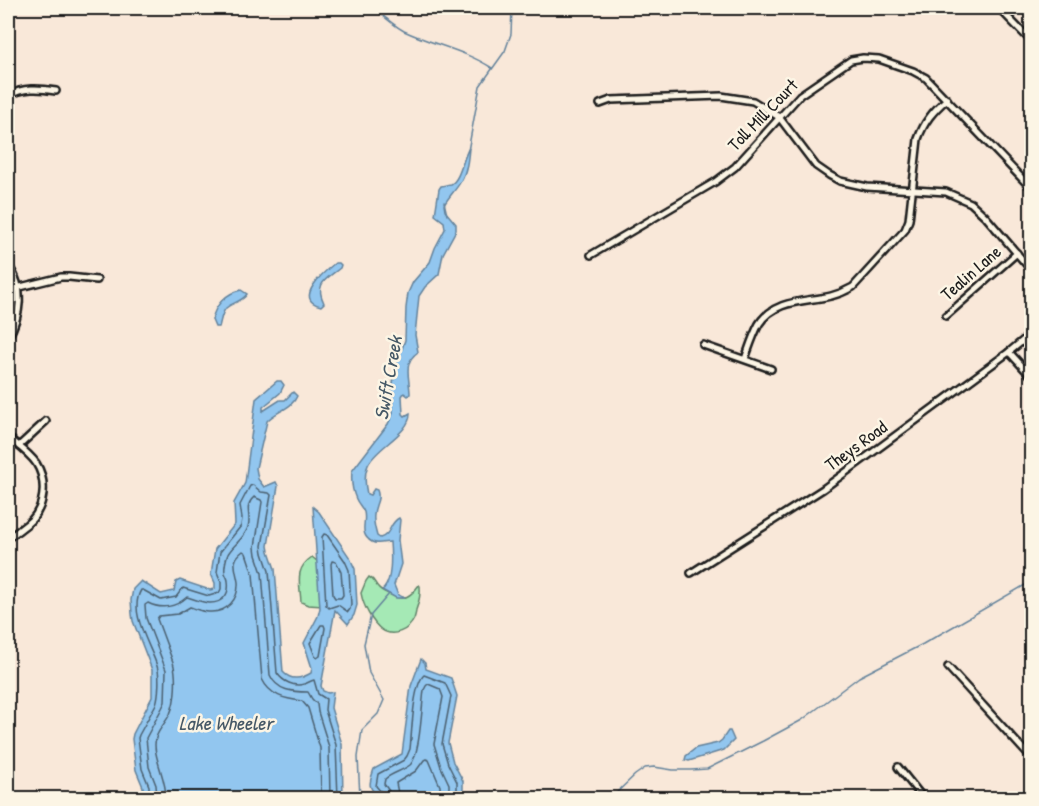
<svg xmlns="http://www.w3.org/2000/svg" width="1039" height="806" font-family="'Patrick Hand',sans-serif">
<rect width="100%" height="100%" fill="#f9e8d9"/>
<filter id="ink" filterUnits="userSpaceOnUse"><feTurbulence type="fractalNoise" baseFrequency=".0167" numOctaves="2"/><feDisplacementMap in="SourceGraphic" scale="12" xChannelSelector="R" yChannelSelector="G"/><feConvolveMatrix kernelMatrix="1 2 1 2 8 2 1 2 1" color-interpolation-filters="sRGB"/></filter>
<g filter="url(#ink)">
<g fill="#a5e9b5" stroke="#608268" stroke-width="1.5">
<path d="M312 557 323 566V606L308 605 301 602C300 583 294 569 312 557Z"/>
<path d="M369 577C375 580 374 583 378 587 381 591 387 593 391 595 403 602 411 596 419 585L420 586C421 595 419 602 416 610 416 613 415 616 414 619 409 630 393 638 382 630 372 623 363 605 361 593L366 581Z"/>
</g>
<g fill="#92c6ef" stroke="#63829b" stroke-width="1.5">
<path d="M469 148C468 159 467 171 461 181 456 190 449 196 444 205L445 211 456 224V230L443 254 439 274 425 287 419 296 415 335 418 352C402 363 410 379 410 394L408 396 404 393 402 396 403 414 405 416 410 413C411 433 376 447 368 465 364 474 365 485 367 494L370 495 374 489 377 490C381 500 374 505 374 515 373 522 375 529 377 536L380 538C392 534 389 523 399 518L400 520 398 540 401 564 394 585 398 595 405 598H396L382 590C392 583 391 555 390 542 385 542 377 545 372 542 358 534 367 522 364 512 362 507 358 504 356 499 352 490 351 481 352 471L388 424 393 413 392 389 396 366 405 340 406 308 408 293 413 282 430 262 435 248 445 229 444 222 435 215 439 189 441 186C442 186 450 184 451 184 460 180 463 157 469 148Z"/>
<path d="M335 263H339L341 265 340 268C327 279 314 283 324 303L321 306C292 300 325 271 335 263Z"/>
<path d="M241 290 247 294C242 302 233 302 226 308 221 314 221 321 219 327H215L212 320C215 305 226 293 241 290Z"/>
<path d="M277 381H281L284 385 280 393 263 407V411L280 400H285L293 392 297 396C292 409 276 411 267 421L256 468 258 479 264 487 276 482 278 486 268 546 269 551 275 569 283 672C291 681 301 679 311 673L312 668 304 643 318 616 320 608 313 507 319 512 350 558 355 569 357 605 354 615 348 624 335 610 321 686 323 691 328 693 333 692 331 708 342 744 343 798H143V787L136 770 132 739 133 734 152 697V670L133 621 132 614 131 600 133 589 141 581 161 594 174 591 176 582 180 580 210 590 215 589V583L211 574 215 549 235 524 234 503 245 483 256 399Z"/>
<path d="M421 659 425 663 426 669 451 678 457 696 448 743 453 762 463 781V798H379C367 786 369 784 374 769L402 754 411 686Z"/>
<polygon points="728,731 730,731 734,740 724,750 689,761 685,760 686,756 696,748 718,743 722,740"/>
</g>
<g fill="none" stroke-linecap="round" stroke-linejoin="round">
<g stroke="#4b6070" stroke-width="1.5">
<polygon points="324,534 327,535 345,561 349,570 351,605 350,609 348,612 338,605 329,608 326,605 322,537"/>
<polygon points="332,561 336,562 341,572 343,595 341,598 335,598 333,595 331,564"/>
<polygon points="321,625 324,625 325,628 320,656 317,658 315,656 310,643"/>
<path d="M149 798V786L142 769 138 738 139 735 156 704C159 695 160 675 157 666 150 644 128 612 141 590H143L161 600 176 597 183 588 209 596 219 593 221 589V582L217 572 220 552 241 526 242 518 240 505 250 486 253 485 261 492 269 493 271 495 262 546 263 553 269 571 277 673C283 682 294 687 304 684 308 683 310 681 314 680L318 694 326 699 325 710 336 745 338 798"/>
<path d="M157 798 156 785 149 767 146 738 162 708 165 702 166 670 146 618 145 605 148 603C162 610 176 607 187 597 194 599 203 603 210 603 223 603 230 594 228 581 228 578 226 576 225 573 224 568 226 558 228 554 233 545 245 538 248 527 252 515 243 507 254 497L261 500 262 502 255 547 256 555 262 573 270 675C277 691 293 692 308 692L312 699 317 704 318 712 329 747 330 798"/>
<path d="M166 798C167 780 151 753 156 738 158 730 166 722 170 714 176 701 177 676 173 662L157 619 159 616 178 614 190 607C196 609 202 612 209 612 227 613 239 599 238 582 236 568 230 561 243 551L246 553 253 574 262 679C270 696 285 699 302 701L308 708 320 748 321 798"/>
<path d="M382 798V793L376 786 378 774 404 760 407 756 410 749C412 732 413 685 424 675L445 683 451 696 442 744 448 764 457 782V798"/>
<path d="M390 798 389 791 384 784 385 779C392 773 402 771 410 765 420 757 422 704 424 690L426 686 428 684 440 689 443 697 434 744 441 767 449 784V798"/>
<polyline points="399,798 396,783 416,771 424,760 426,759 429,760 440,786 440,798"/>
</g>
<g stroke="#63829b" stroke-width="1.5">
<path d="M374 8C383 16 393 25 404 31 434 45 464 50 492 68"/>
<polyline points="468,151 480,86 505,51 511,34 512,8"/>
<polyline points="444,202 447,215"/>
<polyline points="360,798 358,757 362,730 378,714 384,700 369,673 364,644 371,615 389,594"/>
<polyline points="611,798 635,775 645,768 654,767 673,770 691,770 707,769 763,741 802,720 859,677 923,644 1032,581"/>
</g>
<defs>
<g id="minor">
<polyline points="999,8 1032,42"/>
<path d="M8 96C23 87 39 88 56 91"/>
<polyline points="600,104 611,100 721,96 753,101 779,117 816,166 829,175 840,181 867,187 946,192 971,203 985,216 1032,271"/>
<polyline points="591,255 715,182 735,167 800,95 851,60 863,58 879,59 913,71 926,78 1032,189"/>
<path d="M8 265C25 288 21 315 8 338"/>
<polyline points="8,290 61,277 69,277 97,280"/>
<polyline points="946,316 1017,253"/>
<polyline points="703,345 771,369"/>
<polyline points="1009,352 1032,377"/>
<path d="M745 359C749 348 753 335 759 324 775 299 806 302 831 296 839 294 846 291 853 287L905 230 909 220 918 139C924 122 933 111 947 99"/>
<path d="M8 437C17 445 29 453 36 463 48 482 45 510 27 524 21 529 14 534 8 538"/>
<polyline points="19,446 46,421"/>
<polyline points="691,573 823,489 1009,352 1032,333"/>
<polyline points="948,667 1032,759"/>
<polyline points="898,767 923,798"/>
</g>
</defs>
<use href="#minor" stroke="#1c1c1c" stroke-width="10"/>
<use href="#minor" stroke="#fcf5e5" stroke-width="5"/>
</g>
</g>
<g text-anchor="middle" stroke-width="5" stroke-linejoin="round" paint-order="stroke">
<g font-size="18" fill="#1c1c1c" stroke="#fcf5e5">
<text transform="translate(763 115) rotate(-46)" y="6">Toll Mill Court</text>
<text transform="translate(971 273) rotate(-41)" y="6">Tealin Lane</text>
<text transform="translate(856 446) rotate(-36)" y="6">Theys Road</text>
</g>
<g font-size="20" font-style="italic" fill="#455866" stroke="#fcf5e5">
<text transform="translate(388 378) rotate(-80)" y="7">Swift Creek</text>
<text x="226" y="730">Lake Wheeler</text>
</g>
</g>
<rect width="1039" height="806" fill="none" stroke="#fcf5e5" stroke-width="30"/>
<rect x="15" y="15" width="1009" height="776" fill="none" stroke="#1c1c1c" stroke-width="2" filter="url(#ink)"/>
</svg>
